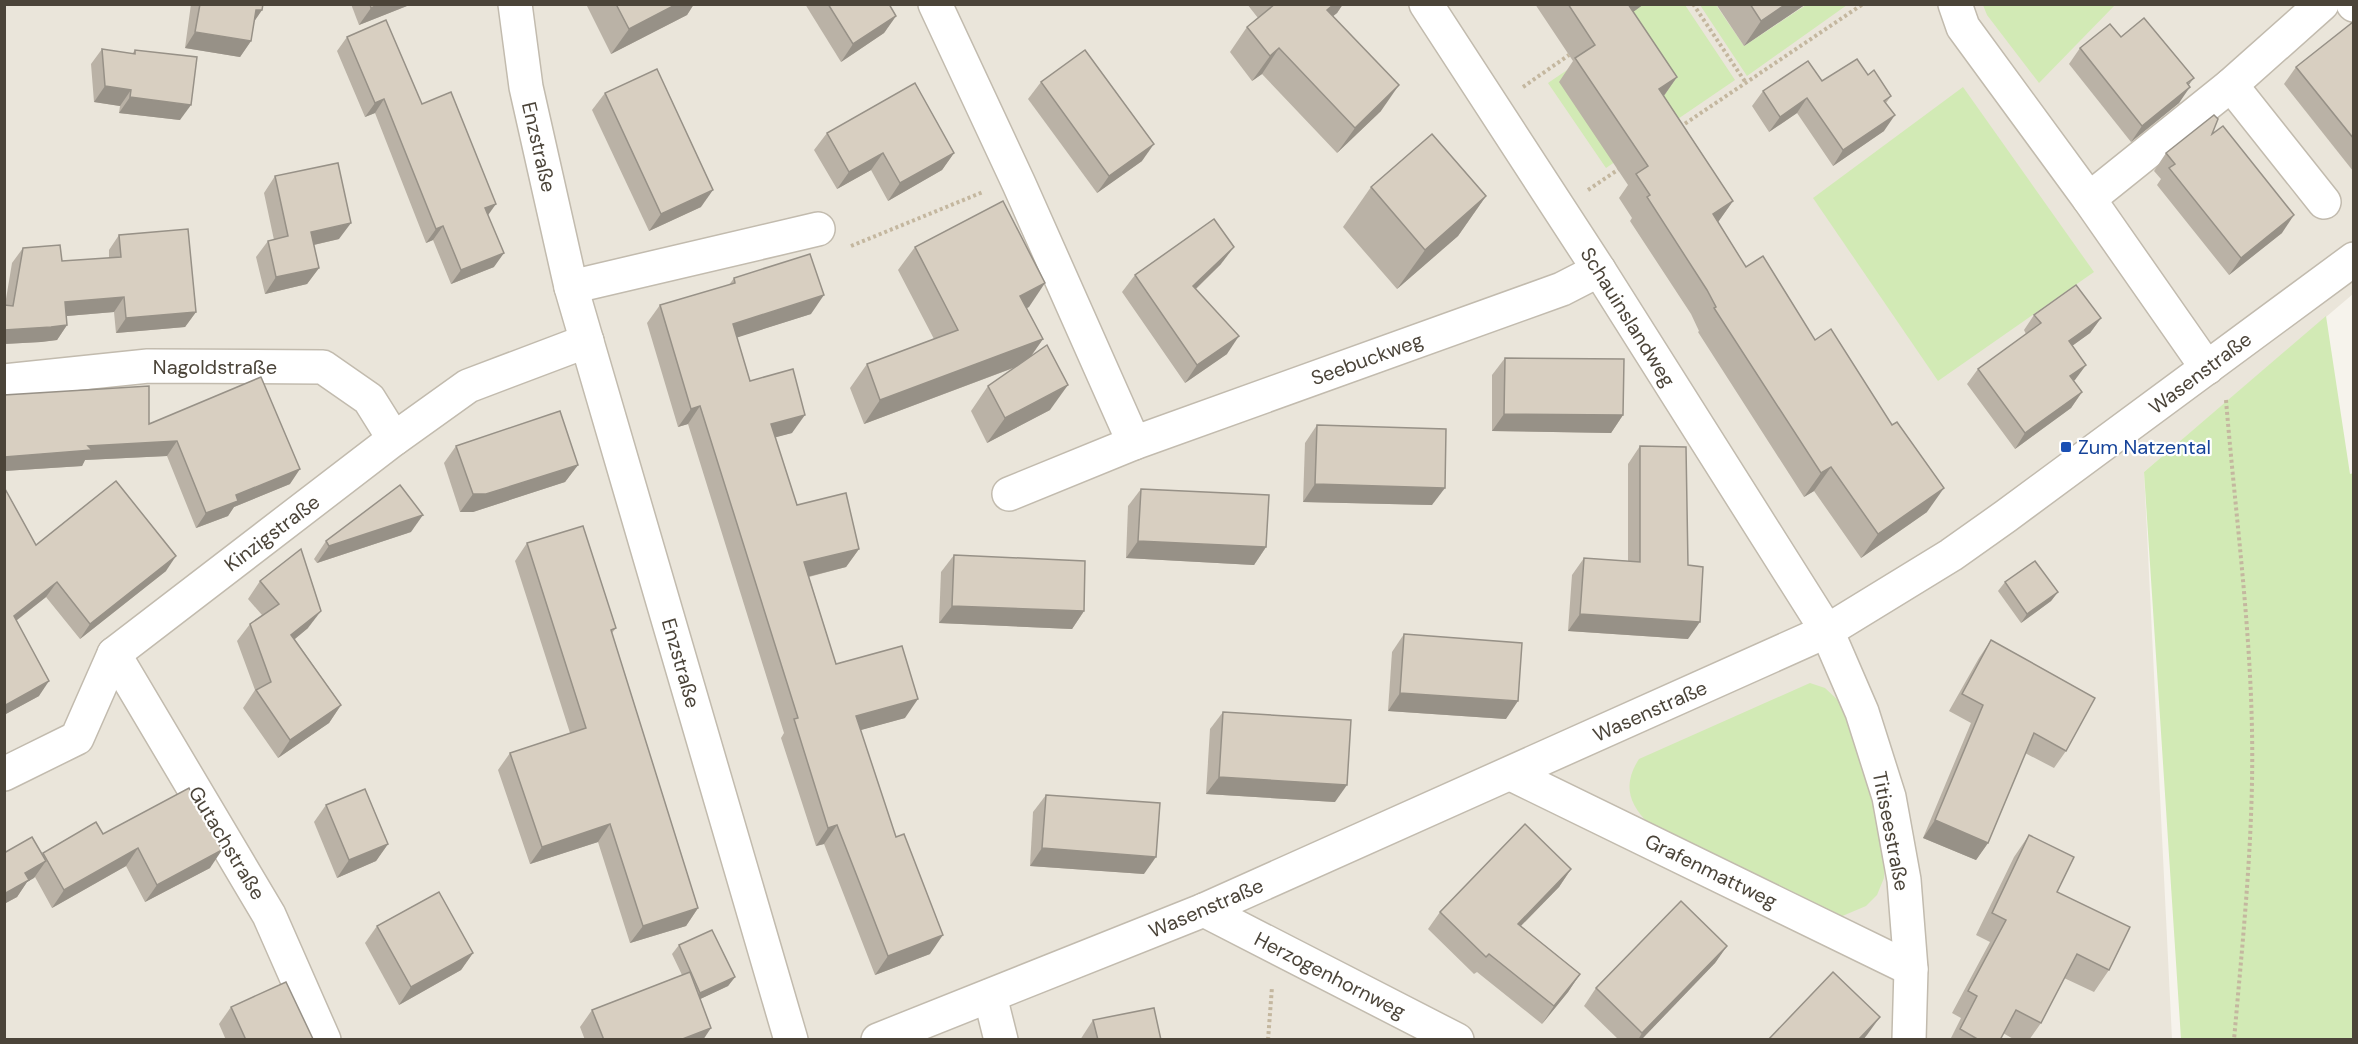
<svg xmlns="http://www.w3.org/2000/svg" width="2358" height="1044" font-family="'DM Sans',sans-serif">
<rect width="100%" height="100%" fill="#f6f3ec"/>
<polygon fill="#eae5da" points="5,5 2353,5 2353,294 2144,472 2172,1039 5,1040"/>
<g fill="#d2eab5">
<polygon points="1641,4 1685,5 1735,80 1606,168 1548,83 1576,64 1606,31"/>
<polygon points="1700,5 1716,5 1744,46 1806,5 1847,5 1747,76"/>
<polygon points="1983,5 2115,5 2039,83 1987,15"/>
<polygon points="1963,87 2094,272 1938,381 1813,198"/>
<polygon points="2326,316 2350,474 2354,473 2353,1039 2181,1039 2144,472"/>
<path d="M1810 683 1825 688 1841 703 1866 773 1885 858 1884 878 1877 895 1866 906 1840 917 1648 823C1628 803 1623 784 1639 759Z"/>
</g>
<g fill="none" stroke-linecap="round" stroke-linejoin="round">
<defs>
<g id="minor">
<polyline points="515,4 526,87 571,287 791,1040"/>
<polyline points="935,4 1019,184 1134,443 1562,289 1599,270"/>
<polyline points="1426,4 1599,270 1827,631 1862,712 1889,797 1904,880 1911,969 1909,1040"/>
<polyline points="1955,4 1963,27 2089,199 2207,368"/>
<polyline points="2353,4 2354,5"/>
<polyline points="2231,85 2322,4"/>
<polyline points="2089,199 2231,85 2324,202"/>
<polyline points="571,287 818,229"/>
<polyline points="4,381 148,366 323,367 369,399 394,439"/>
<polyline points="1009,494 1134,443"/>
<polyline points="114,654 269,915 324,1040"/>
<polyline points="4,774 77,738 114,654 394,439 468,386 587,341"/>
<polyline points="1511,774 1911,969"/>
<polyline points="1204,910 1457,1040"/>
<polyline points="990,996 1001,1040"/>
<polyline points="878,1040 1204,910 1827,631 1951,555 2006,516 2354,259"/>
</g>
</defs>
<use href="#minor" stroke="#c2bbae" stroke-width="36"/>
<g stroke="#c4b79f" stroke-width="4" stroke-dasharray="3 3" stroke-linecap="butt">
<polyline points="1693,4 1746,83"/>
<polyline points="1523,87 1569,55"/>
<polyline points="1680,127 1863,4"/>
<polyline points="1588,190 1622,167"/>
<polyline points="851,246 983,192"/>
<path d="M2226 400C2235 510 2250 620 2252 731 2254 834 2243 937 2234 1040"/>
<polyline points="1268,1040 1272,987"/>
</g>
<use href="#minor" stroke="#fff" stroke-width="33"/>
</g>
<g fill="#bab2a6">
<polygon points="191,4 263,4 262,10 254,21 251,41 240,57 185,48"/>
<polygon points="351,4 412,4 359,25"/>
<polygon points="586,4 694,4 687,15 611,54"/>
<polygon points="805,4 889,4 896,16 884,33 841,62"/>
<polygon points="1247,4 1343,4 1337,13 1333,16 1381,111 1337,153 1262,74 1252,81 1230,52 1247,27 1258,18"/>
<polygon points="1535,4 1644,4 1633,12 1677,77 1664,96 1733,201 1718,222 1746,267 1815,340 1927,512 1861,558 1814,491 1804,497 1698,332 1699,331 1691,314 1630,221 1632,218 1619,198 1628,185 1559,82 1573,61"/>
<polygon points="1716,4 1806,4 1744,46"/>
<polygon points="2354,22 2353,171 2284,84 2296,67"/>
<polygon points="347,37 422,104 488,216 494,267 451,284 433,240 426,243 375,113 365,117 337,51"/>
<polygon points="2121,37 2189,85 2179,103 2131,142 2069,64 2080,48"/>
<polygon points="102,49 132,54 135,50 180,120 119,113 120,106 94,102 91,64"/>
<polygon points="1868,75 1891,96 1886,103 1884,131 1833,166 1797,113 1769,132 1752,106 1763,91"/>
<polygon points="1041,82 1142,161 1097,193 1028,99"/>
<polygon points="605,93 701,207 649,231 592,110"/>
<polygon points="827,133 954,153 942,170 888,201 871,170 837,189 814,150"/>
<polygon points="2212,134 2282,233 2229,275 2157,185 2161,179 2154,171 2166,153"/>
<polygon points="275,176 339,239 314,245 319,268 307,284 265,294 256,257 268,241 274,240 264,193"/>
<polygon points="1371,187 1486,196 1458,236 1397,289 1343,227"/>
<polygon points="119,235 196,312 185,327 116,333 114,312 67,316 67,325 57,340 41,342 4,344 4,305 5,305 12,263 23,248 62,261 109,258 109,250"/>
<polygon points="915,247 1029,307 1026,308 1043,339 1031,356 1050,410 987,443 971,411 988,386 1016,367 864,424 850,388 867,364 934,339 898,270"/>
<polygon points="1221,264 1196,289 1227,354 1185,383 1122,292 1135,275"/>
<polygon points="734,278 811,314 737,337 750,381 792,433 775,437 797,505 859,549 846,567 809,577 836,664 905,718 860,730 930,954 875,975 824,844 816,846 781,738 784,733 688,424 678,427 647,323 660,305 729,285"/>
<polygon points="2034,315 2101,318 2090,333 2072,346 2086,365 2073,381 2082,392 2071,408 2015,449 1967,384 1978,369 2026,334 2024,330"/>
<polygon points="1505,358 1623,415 1611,433 1492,431 1492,375"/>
<polygon points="4,395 149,424 290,484 234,507 228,516 196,528 167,456 85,460 82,466 4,471"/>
<polygon points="1317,425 1432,505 1303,502 1305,443"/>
<polygon points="456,446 578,465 565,482 473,512 460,512 444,463"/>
<polygon points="1640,446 1688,565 1688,639 1568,631 1572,575 1584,558 1628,561 1628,464"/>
<polygon points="4,487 36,545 166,571 80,639 46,597 16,621 39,696 4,715"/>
<polygon points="1141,489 1266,547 1254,565 1126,558 1128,506"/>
<polygon points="411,532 317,563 314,559 326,541"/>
<polygon points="527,543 616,628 612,633 698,908 686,926 630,943 598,842 530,864 498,770 510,753 570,733 515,561"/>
<polygon points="954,555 1084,611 1072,629 939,623 941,572"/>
<polygon points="260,581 308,628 295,639 341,705 329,723 278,758 243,708 255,690 237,641 250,624 262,615 248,599"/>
<polygon points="2005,582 2058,592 2051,601 2021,623 1998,591"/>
<polygon points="1404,634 1506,719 1388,711 1392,652"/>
<polygon points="1991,640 2066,751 2054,768 2025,753 1988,843 1976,860 1923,838 1971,723 1949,711 1979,658"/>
<polygon points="1223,712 1335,802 1206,794 1210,729"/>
<polygon points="1046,795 1144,874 1030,866 1033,812"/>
<polygon points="326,805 388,844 376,861 337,878 314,822"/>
<polygon points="103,834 210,868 145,902 126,866 52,908 35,877 27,882 17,897 4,904 4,853 42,854 43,853"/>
<polygon points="2029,835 2057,892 2109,970 2094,992 2064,978 2041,1023 2029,1040 2015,1040 2003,1033 2000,1040 1950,1040 1961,1018 1952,1013 1990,942 1976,935 2014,857"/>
<polygon points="1571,869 1559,887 1521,926 1580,974 1568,992 1542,1024 1477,972 1474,974 1428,929 1440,912"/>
<polygon points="377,926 473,953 461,970 399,1005 365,943"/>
<polygon points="679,945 735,977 728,986 700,999 703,1040 585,1040 580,1027 592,1010 682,975 672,954"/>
<polygon points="1727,946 1715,963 1641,1040 1619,1040 1584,1006 1596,988"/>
<polygon points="231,1007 312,1040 226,1040 219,1024"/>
<polygon points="1093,1020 1161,1040 1080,1040"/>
</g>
<g fill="#979187">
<polygon points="380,4 412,4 359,25 371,8"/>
<polygon points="677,4 694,4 687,15 611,54 629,29"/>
<polygon points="1334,4 1343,4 1337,13 1309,35 1327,10"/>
<polygon points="1627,4 1644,4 1611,28"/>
<polygon points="1786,4 1806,4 1744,46 1761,21"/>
<polygon points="256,10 262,10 251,26"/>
<polygon points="896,16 884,33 841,62 853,44"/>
<polygon points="195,32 251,41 240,57 185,48"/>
<polygon points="1279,48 1262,74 1252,81 1270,56"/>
<polygon points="1677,77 1660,101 1659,89"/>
<polygon points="2194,78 2184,91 2190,87 2179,103 2131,142 2142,126"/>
<polygon points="1399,85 1381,111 1337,153 1355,128"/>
<polygon points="105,86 131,90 120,106 94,102"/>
<polygon points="130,97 191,105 180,120 119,113"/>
<polygon points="1807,98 1797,113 1769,132 1780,117"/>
<polygon points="384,99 375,113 365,117 375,103"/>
<polygon points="1895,115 1884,131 1833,166 1843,150"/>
<polygon points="1154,144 1142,161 1097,193 1109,176"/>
<polygon points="883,153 871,170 837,189 849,172"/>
<polygon points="954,153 942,170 888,201 900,183"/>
<polygon points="713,190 701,207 649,231 661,214"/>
<polygon points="1486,196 1458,236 1397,289 1425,250"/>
<polygon points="1733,201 1716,225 1713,214"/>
<polygon points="496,204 486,218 485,208"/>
<polygon points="2294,215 2282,233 2229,275 2241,258"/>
<polygon points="351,223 339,239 300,248 311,232"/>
<polygon points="443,226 433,240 426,243 436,229"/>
<polygon points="1234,247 1221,264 1181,303 1193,286"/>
<polygon points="504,253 494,267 451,284 461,270"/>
<polygon points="319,268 307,284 265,294 276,277"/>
<polygon points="1045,283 1029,307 1003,320 1020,296"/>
<polygon points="824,295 811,314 720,343 733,324"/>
<polygon points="124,297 114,312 55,317 65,302"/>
<polygon points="196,312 185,327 116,333 126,318"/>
<polygon points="2101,318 2090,333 2058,356 2069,341"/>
<polygon points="67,325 57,340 41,342 4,344 4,330"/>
<polygon points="1239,336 1227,354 1185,383 1197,365"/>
<polygon points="1043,339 1026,363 864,424 880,400"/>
<polygon points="2086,365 2075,380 2059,392 2070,376"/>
<polygon points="1068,385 1050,410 987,443 1005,418"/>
<polygon points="2082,392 2071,408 2015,449 2025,433"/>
<polygon points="700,406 688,424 678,427 691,409"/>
<polygon points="1504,414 1623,415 1611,433 1492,431"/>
<polygon points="805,415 792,433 758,442 771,424"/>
<polygon points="177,441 167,456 85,460 82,466 4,471 4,457 88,446"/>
<polygon points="578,465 565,482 473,512 460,512 473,494"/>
<polygon points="1831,467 1814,491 1804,497 1821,473"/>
<polygon points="300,469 290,484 234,507 228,516 196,528 206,513 236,495"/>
<polygon points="1315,484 1445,488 1432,505 1303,502"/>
<polygon points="1944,488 1927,512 1861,558 1878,534"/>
<polygon points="423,515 411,532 317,563 329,546"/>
<polygon points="1138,541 1266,547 1254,565 1126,558"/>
<polygon points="859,549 846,567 791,581 804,562"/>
<polygon points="176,556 166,571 80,639 90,624"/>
<polygon points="57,582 46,597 4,630 14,616"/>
<polygon points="2058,592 2051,601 2021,623 2027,614"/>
<polygon points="952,606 1084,611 1072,629 939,623"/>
<polygon points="321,611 308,628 279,652 291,635"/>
<polygon points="1580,614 1700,622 1688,639 1568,631"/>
<polygon points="49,681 39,696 4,715 4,706"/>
<polygon points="1400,693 1518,701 1506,719 1388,711"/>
<polygon points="918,699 905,718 843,735 856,716"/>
<polygon points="341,705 329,723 278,758 290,740"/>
<polygon points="1219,777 1347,785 1335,802 1206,794"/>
<polygon points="1935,820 1988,843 1976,860 1923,838"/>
<polygon points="610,824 598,842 530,864 542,847"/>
<polygon points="837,825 824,844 816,846 828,828"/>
<polygon points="388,844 376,861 337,878 349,860"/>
<polygon points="138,848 126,866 52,908 64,890"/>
<polygon points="1042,848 1156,857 1144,874 1030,866"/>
<polygon points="222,850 210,868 145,902 157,885"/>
<polygon points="46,861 34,878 27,882 17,897 4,904 4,894 25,873"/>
<polygon points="1571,869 1559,887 1506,941 1518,924"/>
<polygon points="698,908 686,926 630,943 643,926"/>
<polygon points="943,935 930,954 875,975 888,956"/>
<polygon points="1727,946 1715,963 1641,1040 1638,1040 1642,1033"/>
<polygon points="473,953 461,970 399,1005 411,987"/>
<polygon points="1580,974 1568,992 1542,1024 1554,1006"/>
<polygon points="735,977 728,986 694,1002 700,993"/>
<polygon points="1880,1017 1867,1035 1863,1040 1858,1040"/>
<polygon points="711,1028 703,1040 680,1040"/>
</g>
<g fill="#d8cfc1" stroke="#979187" stroke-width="1.5">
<polygon points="200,4 263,4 262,10 256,10 251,41 195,32"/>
<polygon points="370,4 380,4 371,8"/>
<polygon points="616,4 677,4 629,29"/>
<polygon points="828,4 889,4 896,16 853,44"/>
<polygon points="1275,4 1334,4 1327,10 1399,85 1355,128 1279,48 1270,56 1247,27"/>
<polygon points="1568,4 1628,4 1677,77 1659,89 1733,201 1713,214 1746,267 1763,256 1815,340 1831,329 1892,425 1897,422 1944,488 1878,534 1831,467 1821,473 1714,308 1716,307 1707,290 1647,197 1650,195 1636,174 1648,166 1575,58 1595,45"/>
<polygon points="1750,4 1786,4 1761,21"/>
<polygon points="2144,18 2194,78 2187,83 2190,87 2142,126 2080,48 2110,24 2121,37"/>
<polygon points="386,20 422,104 451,92 496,204 485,208 504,253 461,270 443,226 436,229 384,99 375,103 347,37"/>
<polygon points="2353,22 2354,22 2354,139 2296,67"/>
<polygon points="102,49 135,54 135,50 197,57 191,105 130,97 131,90 105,86"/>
<polygon points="1085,50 1154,144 1109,176 1041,82"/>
<polygon points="1857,59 1868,75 1874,70 1891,96 1884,101 1895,115 1843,150 1807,98 1780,117 1763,91 1808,61 1822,81"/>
<polygon points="657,69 713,190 661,214 605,93"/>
<polygon points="915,83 954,153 900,183 883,153 849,172 827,133"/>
<polygon points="2214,115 2218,119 2212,134 2223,126 2294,215 2241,258 2169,168 2175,164 2166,153"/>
<polygon points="1432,134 1486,196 1425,250 1371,187"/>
<polygon points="338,163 351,223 311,232 319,268 276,277 268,241 288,236 275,176"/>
<polygon points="1003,201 1045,283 1020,296 1043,339 880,400 867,364 958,330 915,247"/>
<polygon points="1214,219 1234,247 1193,286 1239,336 1197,365 1135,275"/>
<polygon points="188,229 196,312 126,318 124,297 65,302 67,325 51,327 4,330 4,305 13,306 23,248 60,245 62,261 121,257 119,235"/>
<polygon points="810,254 824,295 733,324 750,381 793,369 805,415 771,424 797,505 846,493 859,549 804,562 836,664 902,646 918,699 856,716 896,837 904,834 943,935 888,956 837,825 828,828 794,719 798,718 700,406 691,409 660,305 735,283 734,278"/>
<polygon points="2076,285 2101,318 2069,341 2086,365 2070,376 2082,392 2025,433 1978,369 2041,323 2034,315"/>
<polygon points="1047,345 1068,385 1005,418 988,386"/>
<polygon points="1505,358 1624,359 1623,415 1504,414"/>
<polygon points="261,377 300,469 236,495 238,501 206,513 177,441 88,446 92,450 4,457 4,395 149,386 149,424"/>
<polygon points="560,411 578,465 486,494 473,494 456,446"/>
<polygon points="1317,425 1446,429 1445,488 1315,484"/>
<polygon points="1640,446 1686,447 1688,565 1703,567 1700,622 1580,614 1584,558 1640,562"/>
<polygon points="116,481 176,556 90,624 57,582 14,616 49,681 4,706 4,487 36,545"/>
<polygon points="400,485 423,515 329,546 326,541"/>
<polygon points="1141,489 1269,495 1266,547 1138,541"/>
<polygon points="583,526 616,628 611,630 698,908 643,926 610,824 542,847 510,753 586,728 527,543"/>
<polygon points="301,549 321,611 291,635 341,705 290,740 256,690 271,682 250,624 279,604 260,581"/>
<polygon points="954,555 1085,561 1084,611 952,606"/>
<polygon points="2035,561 2058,592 2027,614 2005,582"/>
<polygon points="1404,634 1522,643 1518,701 1400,693"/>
<polygon points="1991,640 2095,698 2066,751 2034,733 1988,843 1935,820 1983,705 1962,694"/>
<polygon points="1223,712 1351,720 1347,785 1219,777"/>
<polygon points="189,788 222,850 157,885 138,848 64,890 43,853 96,822 103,834"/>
<polygon points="365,789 388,844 349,860 326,805"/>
<polygon points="1046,795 1160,803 1156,857 1042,848"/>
<polygon points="1525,824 1571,869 1518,924 1580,974 1554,1006 1489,954 1486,957 1440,912"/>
<polygon points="2029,835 2074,857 2057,892 2130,927 2109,970 2077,954 2041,1023 2016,1010 2000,1040 1979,1040 1960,1029 1977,996 1968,991 2006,920 1992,913"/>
<polygon points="32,837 46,861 25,873 29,880 4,894 4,853"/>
<polygon points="439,892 473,953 411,987 377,926"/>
<polygon points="1681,901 1727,946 1642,1033 1596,988"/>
<polygon points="712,930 735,977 700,993 679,945"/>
<polygon points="690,972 711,1028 680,1040 604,1040 592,1010"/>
<polygon points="1833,972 1880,1017 1858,1040 1768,1040"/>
<polygon points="286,982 313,1039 246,1040 231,1007"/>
<polygon points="1154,1008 1161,1040 1098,1040 1093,1020"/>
</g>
<rect fill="#1a4fb4" stroke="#fff" stroke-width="2" x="2060" y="441" width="12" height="12" rx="3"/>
<g text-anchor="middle" stroke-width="4.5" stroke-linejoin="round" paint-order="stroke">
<g font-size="20" fill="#4b4439" stroke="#fff">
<text transform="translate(539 147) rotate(77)" y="7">Enzstraße</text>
<text transform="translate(1628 317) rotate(58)" y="7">Schauinslandweg</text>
<text transform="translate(1367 359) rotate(-20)" y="7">Seebuckweg</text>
<text x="215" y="374">Nagoldstraße</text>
<text transform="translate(2200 373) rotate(-37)" y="7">Wasenstraße</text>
<text transform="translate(272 533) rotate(-37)" y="7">Kinzigstraße</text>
<text transform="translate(681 663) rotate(74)" y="7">Enzstraße</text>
<text transform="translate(1650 711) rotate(-24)" y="7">Wasenstraße</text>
<text transform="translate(1891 831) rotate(79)" y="7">Titiseestraße</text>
<text transform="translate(227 843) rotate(59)" y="7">Gutachstraße</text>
<text transform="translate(1711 871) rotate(26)" y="7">Grafenmattweg</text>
<text transform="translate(1206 908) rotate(-23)" y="7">Wasenstraße</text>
<text transform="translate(1330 975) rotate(27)" y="7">Herzogenhornweg</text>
</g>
<g font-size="20" fill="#164399" stroke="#fff" text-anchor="start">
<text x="2078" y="454">Zum Natzental</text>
</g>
</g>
<rect width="2358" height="1044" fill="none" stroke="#4b4439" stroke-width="12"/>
</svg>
